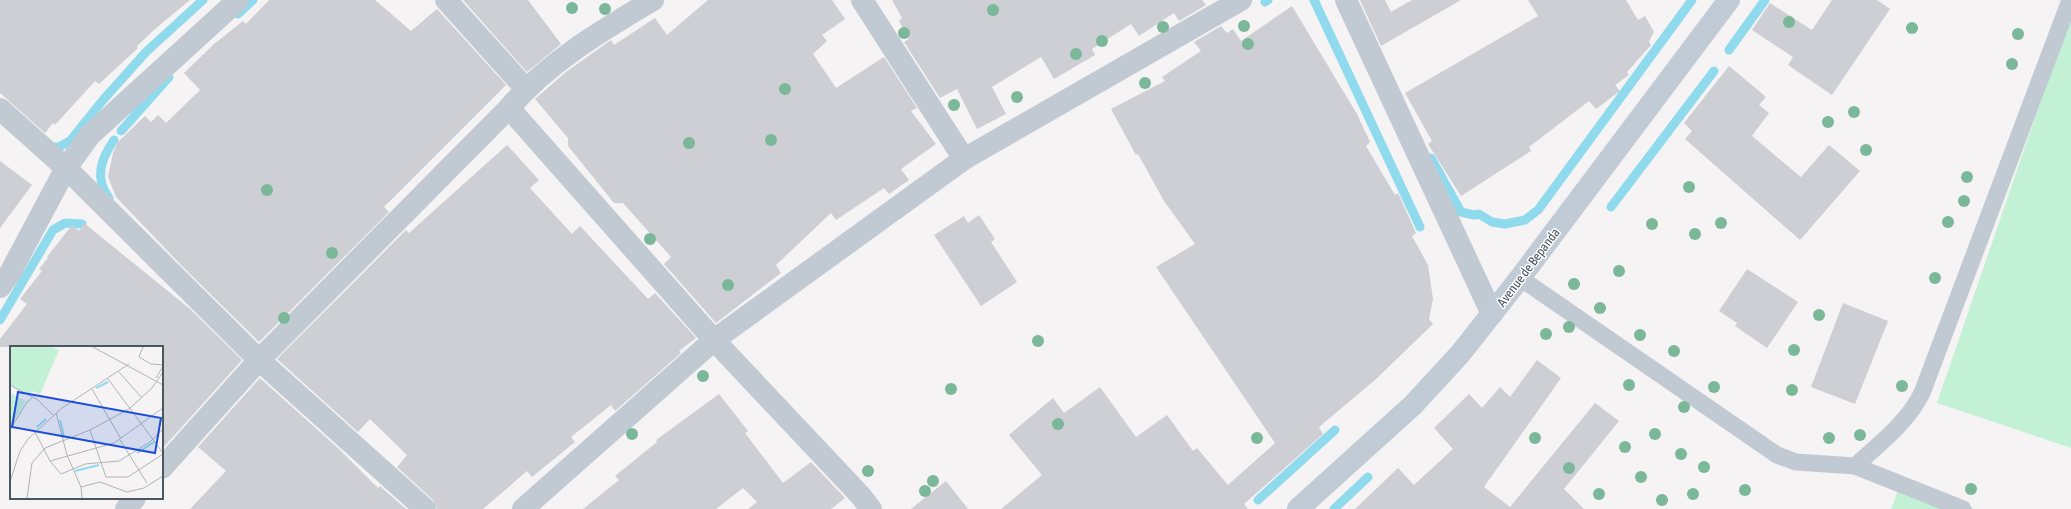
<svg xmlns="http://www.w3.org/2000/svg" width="2071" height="509" font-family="'Asap Condensed',sans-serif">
<rect width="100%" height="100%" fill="#f5f3f3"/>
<g fill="#c3f1d5">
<polygon points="2071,13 2071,448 1937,403"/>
<polygon points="1902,480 1975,509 1891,509"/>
</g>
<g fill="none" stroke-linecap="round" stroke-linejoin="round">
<g stroke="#90daee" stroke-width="9">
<polyline points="1314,0 1420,227"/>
<polyline points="1265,2 1268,0"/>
<polyline points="238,14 253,0"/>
<polyline points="1729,50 1765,0"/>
<polyline points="121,131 169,77"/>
<polyline points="49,147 59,147 70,141 103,100 146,52 203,0"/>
<polyline points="1431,158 1461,212 1474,215 1479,214 1492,222 1505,224 1525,220 1538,210 1692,0"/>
<path d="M109 198C94 178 101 159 114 140"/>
<polyline points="1611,207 1714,71"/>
<polyline points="0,320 53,230 65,223 82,224"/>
<polyline points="1258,500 1335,430"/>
<polyline points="1334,509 1368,477"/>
</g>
</g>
<g fill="#cdcfd5">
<polygon points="0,0 190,0 155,29 137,46 138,48 99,84 95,81 55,125 53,123 45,133 0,93"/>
<polygon points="269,0 375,0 411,31 437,9 506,85 384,207 389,212 259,342 182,266 116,197 108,177 113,153 118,142 145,116 151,122 158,115 166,123 200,90 184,73 214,44 243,21 246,24"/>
<polygon points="463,0 528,0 561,44 527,72"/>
<polygon points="708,0 832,0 845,19 822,35 827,41 813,54 836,88 884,57 917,108 911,111 936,144 901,169 909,180 889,194 884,188 836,220 831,213 776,265 781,273 716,323 664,264 671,257 623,203 614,203 568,146 568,138 535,99 566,72 611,40 614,45 655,18 667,35"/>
<polygon points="892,0 1202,0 1206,5 1179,21 1174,13 1139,36 1131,24 1092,49 1095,55 1054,79 1041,57 992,87 1006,114 977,129 957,89 940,98 904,42 909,39 899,21 902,18"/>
<polygon points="1360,0 1385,0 1391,12 1412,0 1461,0 1381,46"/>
<polygon points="1528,0 1626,0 1638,20 1645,16 1654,32 1649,41 1651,45 1627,72 1629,75 1615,85 1620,91 1596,109 1589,101 1529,147 1531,151 1461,196 1428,144 1432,141 1405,93 1538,16"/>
<polygon points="1832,0 1877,0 1890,9 1832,95 1788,65 1793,57 1752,30 1770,3 1812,30"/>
<polygon points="1292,6 1357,114 1370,142 1366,146 1395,195 1398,193 1416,233 1412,236 1428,265 1433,299 1429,319 1433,324 1375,380 1319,427 1323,434 1244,504 1248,509 1001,509 1042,475 1009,435 1053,398 1064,413 1100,387 1136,437 1167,415 1193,451 1197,448 1228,485 1275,443 1156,267 1195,244 1164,201 1138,154 1136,155 1111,109 1165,81 1162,77 1201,51 1194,42 1221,26 1227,33 1233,29 1241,41"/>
<polygon points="1729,66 1766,97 1759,105 1769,113 1752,136 1801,177 1829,145 1860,171 1800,240 1685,139 1692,131 1684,123"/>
<polygon points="507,145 539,180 530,188 572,234 580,226 648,299 655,293 696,338 679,351 681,353 615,411 611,405 571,437 575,442 532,477 527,471 483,509 437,509 433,500 397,467 407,455 370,419 358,432 277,359 406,230 409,233"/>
<polygon points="0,161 32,185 0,228"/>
<polygon points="979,215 995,239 991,242 1017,282 981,306 934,235 964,216 968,223"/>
<polygon points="84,223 190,309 242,360 162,449 162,347 0,347 0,339 27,304 20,299 42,271 39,269 48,258 47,257 72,225 79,231"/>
<polygon points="1747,269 1798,302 1767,348 1735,326 1737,323 1719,311"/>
<polygon points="1843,303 1888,321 1855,404 1811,387"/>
<polygon points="1537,360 1561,378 1484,487 1510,507 1595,403 1619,421 1564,489 1584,509 1355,509 1398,468 1414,485 1453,449 1434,428 1469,394 1482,408 1500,387 1510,397"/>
<polygon points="260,378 340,450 378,488 380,486 406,509 190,509 226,471 198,447"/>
<polygon points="719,394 748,431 745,433 783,483 811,462 845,498 831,509 748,509 757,502 743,488 716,509 583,509 619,480 615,476 657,442 656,440"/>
<polygon points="946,481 968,509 911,509"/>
</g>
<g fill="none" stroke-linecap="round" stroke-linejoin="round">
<g stroke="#c1cad2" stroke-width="17">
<polyline points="1520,278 1777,455 1796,462 1855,466 1963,509"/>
<path d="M1855 466C1880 443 1907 423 1922 393L2070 0"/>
</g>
<g stroke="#c1cad2" stroke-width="22">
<polyline points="446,0 526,89"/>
<polyline points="862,0 964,159"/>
<polyline points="1346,0 1492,314"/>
<polyline points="509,108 714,340 860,495 871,509"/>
<polyline points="0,109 66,168 259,360 425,509"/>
<polyline points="0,287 10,273 66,168 90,135 238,0"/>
<path d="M162 468 259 360 509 108C548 62 601 31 653 0"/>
<polyline points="126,509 135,498"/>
<polyline points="523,509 714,340 964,159 1241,0"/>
</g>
<polyline stroke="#c1cbd6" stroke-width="22" points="1298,509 1413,405 1460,354 1520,278 1729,0"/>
</g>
<g fill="#7bb799">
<circle cx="572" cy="8" r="6"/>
<circle cx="605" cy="9" r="6"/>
<circle cx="993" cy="10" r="6"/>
<circle cx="1789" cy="22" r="6"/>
<circle cx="1244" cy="26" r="6"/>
<circle cx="1163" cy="27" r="6"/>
<circle cx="1912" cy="28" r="6"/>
<circle cx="904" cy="33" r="6"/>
<circle cx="2018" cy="34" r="6"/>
<circle cx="1102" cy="41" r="6"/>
<circle cx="1248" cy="44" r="6"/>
<circle cx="1076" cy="54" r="6"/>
<circle cx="2012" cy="64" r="6"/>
<circle cx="1145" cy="83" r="6"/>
<circle cx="785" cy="89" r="6"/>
<circle cx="1017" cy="97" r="6"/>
<circle cx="954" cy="105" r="6"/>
<circle cx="1854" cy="112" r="6"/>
<circle cx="1828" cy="122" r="6"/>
<circle cx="771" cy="140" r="6"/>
<circle cx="689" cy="143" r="6"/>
<circle cx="1866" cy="150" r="6"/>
<circle cx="1967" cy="177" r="6"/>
<circle cx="1689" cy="187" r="6"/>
<circle cx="267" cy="190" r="6"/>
<circle cx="1964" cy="201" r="6"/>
<circle cx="1948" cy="222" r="6"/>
<circle cx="1721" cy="223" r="6"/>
<circle cx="1652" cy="224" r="6"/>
<circle cx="1695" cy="234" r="6"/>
<circle cx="650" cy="239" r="6"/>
<circle cx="332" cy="253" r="6"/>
<circle cx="1619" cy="271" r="6"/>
<circle cx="1935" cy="278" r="6"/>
<circle cx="1574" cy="284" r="6"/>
<circle cx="728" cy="285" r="6"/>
<circle cx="1600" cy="308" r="6"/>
<circle cx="1819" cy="315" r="6"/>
<circle cx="284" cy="318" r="6"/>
<circle cx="1569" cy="327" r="6"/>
<circle cx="1546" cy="334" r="6"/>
<circle cx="1640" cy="335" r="6"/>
<circle cx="1038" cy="341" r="6"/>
<circle cx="1794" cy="350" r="6"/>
<circle cx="1674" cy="351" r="6"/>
<circle cx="703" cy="376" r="6"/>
<circle cx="1629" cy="385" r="6"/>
<circle cx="1902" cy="386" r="6"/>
<circle cx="1714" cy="387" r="6"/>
<circle cx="951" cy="389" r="6"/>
<circle cx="1792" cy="390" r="6"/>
<circle cx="1684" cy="407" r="6"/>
<circle cx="1058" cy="424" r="6"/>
<circle cx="632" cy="434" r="6"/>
<circle cx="1655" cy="434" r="6"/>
<circle cx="1860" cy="435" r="6"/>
<circle cx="1257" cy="438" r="6"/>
<circle cx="1535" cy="438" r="6"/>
<circle cx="1829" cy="438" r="6"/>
<circle cx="1625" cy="447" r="6"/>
<circle cx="1681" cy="454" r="6"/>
<circle cx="1704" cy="467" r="6"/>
<circle cx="1569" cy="468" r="6"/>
<circle cx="868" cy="471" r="6"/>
<circle cx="1641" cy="477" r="6"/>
<circle cx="933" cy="481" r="6"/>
<circle cx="1971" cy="489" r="6"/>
<circle cx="1745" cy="490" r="6"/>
<circle cx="925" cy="491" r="6"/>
<circle cx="1599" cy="494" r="6"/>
<circle cx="1693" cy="494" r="6"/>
<circle cx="1662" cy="500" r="6"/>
</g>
<g text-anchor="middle" stroke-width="3" stroke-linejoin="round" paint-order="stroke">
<g font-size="13" fill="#4a5661" stroke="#fff">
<text transform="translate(1528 267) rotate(-53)" y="5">Avenue de Bepanda</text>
</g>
</g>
<g transform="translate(10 346)">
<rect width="153" height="153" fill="#f5f3f3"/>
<path d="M0 1H42L49 4 30 48 22 45 19 50 0 39ZM0 47 16 55 1 81H0Z" fill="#c3f1d5"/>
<path fill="none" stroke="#90daee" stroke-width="2" d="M86 42 98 36M50 74 54 91H58M27 81 36 73M127 107 144 96M65 125 89 119"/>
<path fill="none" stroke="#b1b4b9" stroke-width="1" d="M83 1 153 39M133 1 129 11 141 18 153 19M109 26 132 52M146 32 153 20M98 33 153 107M0 39 28 54 43 69M82 43 111 93M46 67 57 109 71 141 72 152M0 84 17 56 22 52M80 84 96 131H118L153 108M25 86 40 115 51 128 75 118 109 115 140 96 153 83M110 94 137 137M40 115 104 97 153 62M0 136 10 105 18 93 52 62 119 18M71 141 90 136 117 146 134 142 153 130M17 152 22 117 35 102 80 84 119 63 142 42 153 26"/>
<path fill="#1d4ed8" fill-opacity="0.15" stroke="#1d4ed8" stroke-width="2" d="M8 46 151 72 145 107 2 81Z"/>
<rect width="153" height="153" fill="none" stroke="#4a5661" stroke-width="2"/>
</g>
</svg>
